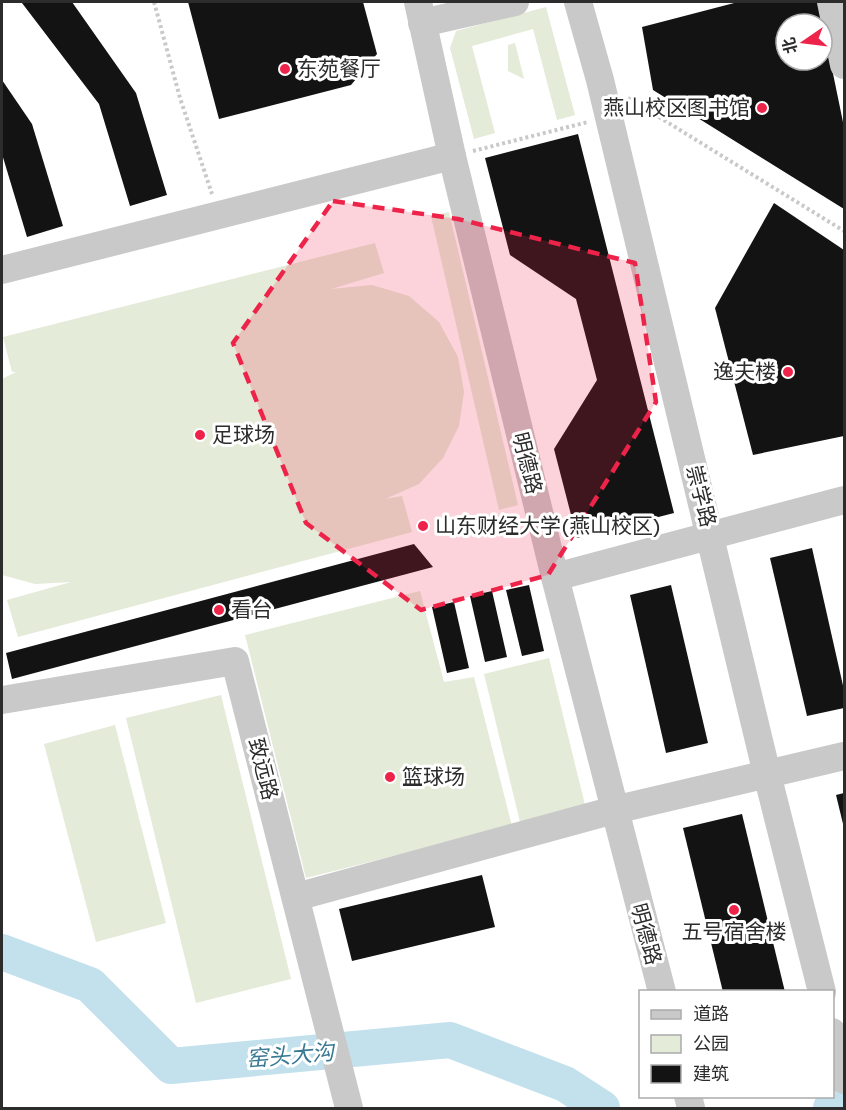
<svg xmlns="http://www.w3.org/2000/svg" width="846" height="1110" font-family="'Golos Text','Noto Sans SC',sans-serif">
<rect width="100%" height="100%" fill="#fff"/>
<g fill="#e4ebd8">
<polygon points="546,7 575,115 557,120 533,29 472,46 495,133 474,139 450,48 456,31"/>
<polygon points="515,43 524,79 508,71 508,45"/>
<polygon points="449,212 518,505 499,510 431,216"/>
<polygon points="375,243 384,273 331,289 372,285 409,296 439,322 458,357 464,392 459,426 443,458 419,484 385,499 402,496 412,532 18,637 7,600 71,582 35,584 2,575 2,379 16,372 12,372 3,337"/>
<polygon points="420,591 444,682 474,677 512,826 306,878 245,635"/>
<polygon points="549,658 585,805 520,822 484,674"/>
<polygon points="221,695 291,979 196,1003 126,718"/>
<polygon points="115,725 166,923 96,942 44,744"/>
</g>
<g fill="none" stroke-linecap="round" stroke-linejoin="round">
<g stroke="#c3e1ec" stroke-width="36">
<polyline points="2,952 90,985 171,1066 450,1040 565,1084 602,1108"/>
<polyline points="831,1108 844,1104"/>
</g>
</g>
<g fill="#131313">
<polygon points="28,2 72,2 136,93 167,195 130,206 99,104 22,3"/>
<polygon points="188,2 363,2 377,54 351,85 219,119"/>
<polygon points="738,2 818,2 823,24 786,24 786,60 822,60 823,25 844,127 844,209 653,90 642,27"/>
<polygon points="2,80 32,124 63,226 27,237 2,154"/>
<polygon points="578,134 674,513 577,538 554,449 597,380 576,299 510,255 485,158"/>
<polygon points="774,203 844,250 844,436 753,455 715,308"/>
<polygon points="414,544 433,567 12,679 6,653"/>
<polygon points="812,548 844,690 844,708 807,716 770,558"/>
<polygon points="529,585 544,651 522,656 506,590"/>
<polygon points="671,585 708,743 666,753 630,595"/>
<polygon points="492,591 507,657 485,662 470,596"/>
<polygon points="454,602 469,668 447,673 432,607"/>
<polygon points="844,793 844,828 836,795"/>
<polygon points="742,814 785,992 723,992 683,828"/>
<polygon points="482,875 495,927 352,961 339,909"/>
</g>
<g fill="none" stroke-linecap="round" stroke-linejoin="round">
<g stroke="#c9c9c9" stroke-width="4" stroke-dasharray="3 3" stroke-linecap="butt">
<polyline points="154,2 180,98 212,194"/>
<polyline points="628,98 844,231"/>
<polyline points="473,151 588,122"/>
</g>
<g stroke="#c9c9c9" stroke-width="28">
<polyline points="418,2 452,156 555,577 662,992"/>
<polyline points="578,2 600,80 767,774 822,992"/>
<polyline points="831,2 844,65"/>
<polyline points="422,23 515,2"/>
<polyline points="2,270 452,156"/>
<polyline points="555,577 844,500"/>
<polyline points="2,700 235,661 349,1108"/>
<polyline points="296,897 614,810 844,756"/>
<polyline points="832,1032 844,1080"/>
<polyline points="688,1096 691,1108"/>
</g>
</g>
<path fill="#ee2349" fill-opacity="0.2" stroke="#ee2349" stroke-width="4.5" stroke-dasharray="12 8" stroke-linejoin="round" d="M333 201 458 219 635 263 656 402 548 575 421 610 306 523 233 343Z"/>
<g fill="#ee2349" stroke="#fff" stroke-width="2">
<circle cx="285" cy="69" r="6"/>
<circle cx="762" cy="108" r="6"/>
<circle cx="788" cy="372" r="6"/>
<circle cx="200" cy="435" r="6"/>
<circle cx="423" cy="526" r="6"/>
<circle cx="219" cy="610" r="6"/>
<circle cx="390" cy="777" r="6"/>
<circle cx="734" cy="910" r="6"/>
</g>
<g text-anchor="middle" stroke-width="6" stroke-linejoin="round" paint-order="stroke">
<g font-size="21" fill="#2c2c2c" stroke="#fff" text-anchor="start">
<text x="297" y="76">东苑餐厅</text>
<text x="750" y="115" text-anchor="end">燕山校区图书馆</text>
<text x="776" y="379" text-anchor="end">逸夫楼</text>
<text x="212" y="442">足球场</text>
<text x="435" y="533">山东财经大学(燕山校区)</text>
<text x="231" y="617">看台</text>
<text x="402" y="784">篮球场</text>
<text x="734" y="939" text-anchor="middle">五号宿舍楼</text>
</g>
<g font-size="21" fill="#2c2c2c" stroke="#fff">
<text transform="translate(527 463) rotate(76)" y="7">明德路</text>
<text transform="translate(701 496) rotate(76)" y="7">崇学路</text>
<text transform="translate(263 769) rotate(76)" y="7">致远路</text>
<text transform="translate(646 934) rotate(75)" y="7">明德路</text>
</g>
<g font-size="22" font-style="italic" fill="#377992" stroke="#fff">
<text transform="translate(290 1055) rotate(-5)" y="8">窑头大沟</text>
</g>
</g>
<rect width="846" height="1110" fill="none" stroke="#2c2c2c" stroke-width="6"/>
<rect x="639" y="990" width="195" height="108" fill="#ffffff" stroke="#ababab" stroke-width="1.5"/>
<rect x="651" y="1010" width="30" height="9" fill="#c9c9c9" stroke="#ababab" stroke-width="1.5"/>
<text x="693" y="1020" font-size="18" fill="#2c2c2c">道路</text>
<rect x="651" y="1035" width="30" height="18" fill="#e4ebd8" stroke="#ababab" stroke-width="1.5"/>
<text x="693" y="1050" font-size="18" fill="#2c2c2c">公园</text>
<rect x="651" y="1065" width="30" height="18" fill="#131313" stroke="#ababab" stroke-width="1.5"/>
<text x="693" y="1080" font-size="18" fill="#2c2c2c">建筑</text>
<g transform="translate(804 42) rotate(256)"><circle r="28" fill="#ffffff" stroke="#ababab" stroke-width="1.5"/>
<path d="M0-4.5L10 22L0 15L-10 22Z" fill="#ee2349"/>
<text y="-9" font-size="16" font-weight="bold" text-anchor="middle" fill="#2c2c2c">北</text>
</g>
</svg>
